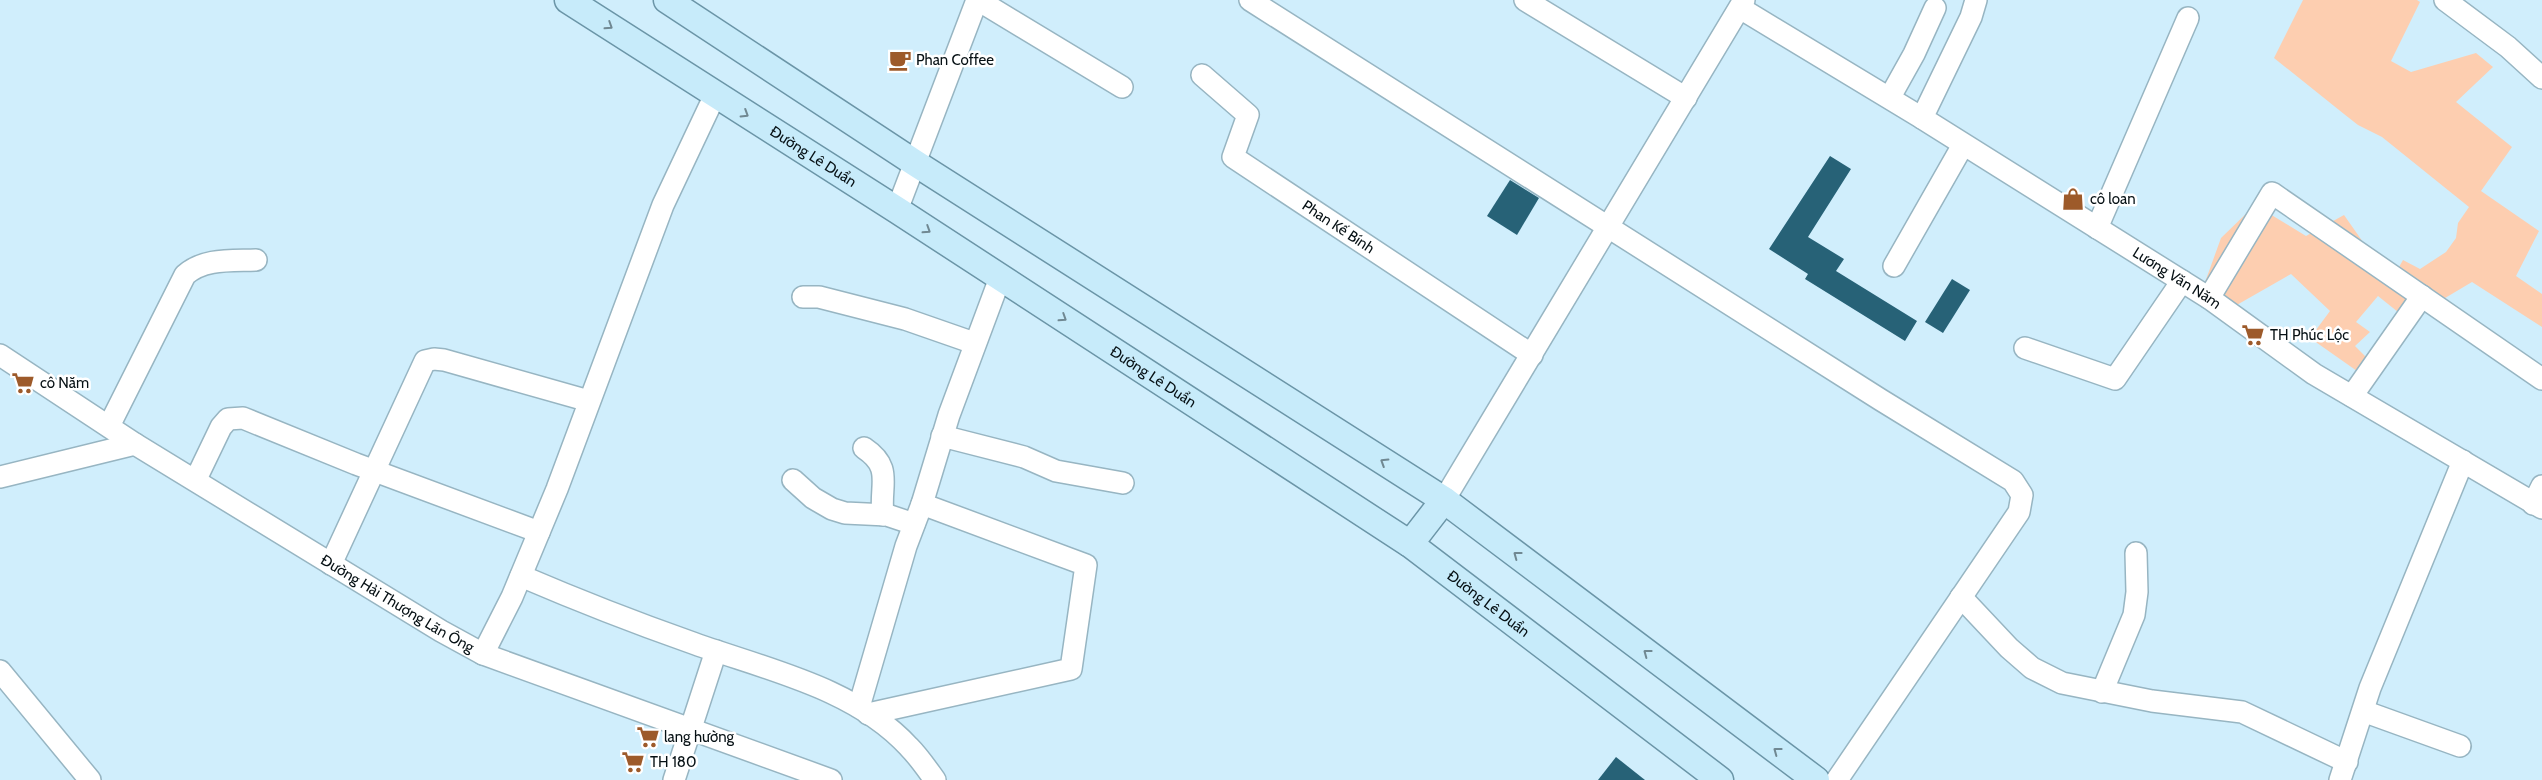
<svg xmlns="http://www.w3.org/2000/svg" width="2542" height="780" font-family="Cabin,sans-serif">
<rect width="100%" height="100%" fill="#d0eefc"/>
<polygon fill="#fdceb0" points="2303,0 2417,0 2420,2 2391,61 2411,72 2476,53 2493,67 2456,102 2512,147 2481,191 2539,231 2516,276 2542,294 2542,327 2472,282 2408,320 2378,296 2356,322 2370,332 2355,346 2368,359 2357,371 2310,338 2330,311 2291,274 2235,306 2204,285 2221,238 2255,205 2306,236 2344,215 2370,252 2374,277 2390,283 2403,260 2420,269 2446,252 2456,238 2458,223 2469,207 2382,137 2358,125 2344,114 2274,58"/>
<g fill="#276277">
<polygon points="1830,156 1851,169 1808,237 1844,259 1836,271 1917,321 1905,341 1805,279 1808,274 1769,249"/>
<polygon points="1510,180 1539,198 1517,235 1487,216"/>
<polygon points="1952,279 1970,290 1943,333 1925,322"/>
<polygon points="1616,757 1645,780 1598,780"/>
</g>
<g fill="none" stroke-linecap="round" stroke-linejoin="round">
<defs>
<g id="minor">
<polyline points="978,0 1122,87"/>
<polyline points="1250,0 1881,400 2013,481 2022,495 2019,512 1837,780"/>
<polyline points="1525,0 1686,98"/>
<path id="s1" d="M1976 0 1971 17 1922 118 2209 298 2314 374 2542 508"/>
<polyline points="2445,0 2508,47 2542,78"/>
<polyline points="1740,8 1922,118"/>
<path id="s2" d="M1202 75 1248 115 1233 157 1532 355"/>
<polyline points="1890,97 1914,54 1935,8"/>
<polyline points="897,210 977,0"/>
<polyline points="2097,228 2188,18"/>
<polyline points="1894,266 1963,145"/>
<polyline points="803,297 819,297 905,319 974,343"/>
<polyline points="2209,298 2272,193 2542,379"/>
<polyline points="2025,348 2115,379 2182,281"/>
<path id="s3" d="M0 355 135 444 441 631 483 654 831 780"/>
<polyline points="2352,396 2422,296"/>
<path d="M109 426 185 275C204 258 231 261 256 260"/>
<polyline points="942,436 1024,457 1056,471 1123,483"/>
<path d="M864 448C894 468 879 485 883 515"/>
<polyline points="0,477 135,444"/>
<polyline points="196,479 221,427 228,419 243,418 356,464 539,532"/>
<polyline points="793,480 813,498 832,509 845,513 887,515 914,524"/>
<polyline points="1444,500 1744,0"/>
<polyline points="2533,504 2542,486"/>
<polyline points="331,564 425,361 434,359 444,360 589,401"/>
<path d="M521 576C577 600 633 622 690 642 764 669 854 687 909 747 919 757 927 769 935 780"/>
<polyline points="1961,597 2009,648 2032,668 2062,683 2152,701 2242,712 2347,762"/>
<polyline points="483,654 512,597 557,489 663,205 715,95"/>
<polyline points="0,671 90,780"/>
<polyline points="2102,692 2134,615 2137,592 2136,553"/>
<polyline points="859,707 906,546 922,504 949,415 1000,278"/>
<polyline points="2363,711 2460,746"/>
<polyline points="868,714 1071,669 1086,565 922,504"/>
<polyline points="674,780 716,651"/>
<polyline points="2340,780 2370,688 2463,461"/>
</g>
<g id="major">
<path id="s4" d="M568 0 897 210 1410 544 1720 780"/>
<polyline points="667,0 915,163 1444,500 1816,780"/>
<polyline points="1410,544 1444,500"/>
</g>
</defs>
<use href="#minor" stroke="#97b5c2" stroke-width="24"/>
<use href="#major" stroke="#6b95a7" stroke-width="29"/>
<use href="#minor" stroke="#fff" stroke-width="21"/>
<use href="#major" stroke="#c7ebfa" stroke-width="26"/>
</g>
<defs><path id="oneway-chevron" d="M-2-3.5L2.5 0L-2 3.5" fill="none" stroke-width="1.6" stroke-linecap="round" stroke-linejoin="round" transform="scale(1.25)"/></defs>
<g stroke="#708892">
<use href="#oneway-chevron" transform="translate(609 26) rotate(33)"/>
<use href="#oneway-chevron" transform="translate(745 114) rotate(32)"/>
<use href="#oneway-chevron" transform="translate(927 230) rotate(33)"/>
<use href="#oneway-chevron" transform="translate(1063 318) rotate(33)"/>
<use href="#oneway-chevron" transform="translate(1384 462) rotate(-148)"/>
<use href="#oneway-chevron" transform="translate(1517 555) rotate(-143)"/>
<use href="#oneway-chevron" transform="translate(1647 653) rotate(-143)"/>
<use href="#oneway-chevron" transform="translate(1777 751) rotate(-143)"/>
</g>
<defs>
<symbol id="cafe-bare" viewBox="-9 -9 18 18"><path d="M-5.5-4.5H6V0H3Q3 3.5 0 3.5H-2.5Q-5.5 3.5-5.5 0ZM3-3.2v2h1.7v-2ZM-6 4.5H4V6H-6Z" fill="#9d5a2a" stroke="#fff" stroke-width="2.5" paint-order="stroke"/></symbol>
<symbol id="shop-bare" viewBox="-9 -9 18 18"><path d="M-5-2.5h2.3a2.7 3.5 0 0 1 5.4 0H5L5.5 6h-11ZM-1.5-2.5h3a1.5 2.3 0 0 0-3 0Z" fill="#9d5a2a" stroke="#fff" stroke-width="2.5" paint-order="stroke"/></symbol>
<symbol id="supermarket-bare" viewBox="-9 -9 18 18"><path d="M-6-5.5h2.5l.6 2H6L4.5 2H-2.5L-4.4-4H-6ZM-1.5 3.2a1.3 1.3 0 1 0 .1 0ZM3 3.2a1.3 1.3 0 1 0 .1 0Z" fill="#9d5a2a" stroke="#fff" stroke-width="2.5" paint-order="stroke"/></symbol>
</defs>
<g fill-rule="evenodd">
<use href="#cafe-bare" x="884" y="44" width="32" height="32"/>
<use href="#shop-bare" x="2057" y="183" width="32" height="32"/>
<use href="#supermarket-bare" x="2237" y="319" width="32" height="32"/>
<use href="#supermarket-bare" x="7" y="367" width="32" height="32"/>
<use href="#supermarket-bare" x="632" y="721" width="32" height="32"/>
<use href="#supermarket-bare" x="617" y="746" width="32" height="32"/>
</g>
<g text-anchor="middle" stroke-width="5" stroke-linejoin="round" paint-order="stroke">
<g font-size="15" fill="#061014" stroke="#fff" text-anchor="start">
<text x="916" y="65">Phan Coffee</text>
<text x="2090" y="204">cô loan</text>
<text x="2270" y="340">TH Phúc Lộc</text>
<text x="40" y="388">cô Năm</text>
<text x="664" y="742">lang hường</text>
<text x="650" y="767">TH 180</text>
</g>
<g font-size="15" fill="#061014" stroke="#fff">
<text dy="5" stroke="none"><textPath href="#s4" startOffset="291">Đường Lê Duẩn</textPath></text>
<text dy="5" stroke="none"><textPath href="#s2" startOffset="232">Phan Kế Bính</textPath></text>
<text dy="5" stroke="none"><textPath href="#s1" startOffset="431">Lương Văn Năm</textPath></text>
<text dy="5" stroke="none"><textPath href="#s4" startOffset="696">Đường Lê Duẩn</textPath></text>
<text dy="5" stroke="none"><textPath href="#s3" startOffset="469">Đường Hải Thượng Lãn Ông</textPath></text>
<text dy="5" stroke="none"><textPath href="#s4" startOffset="1101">Đường Lê Duẩn</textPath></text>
</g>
</g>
</svg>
